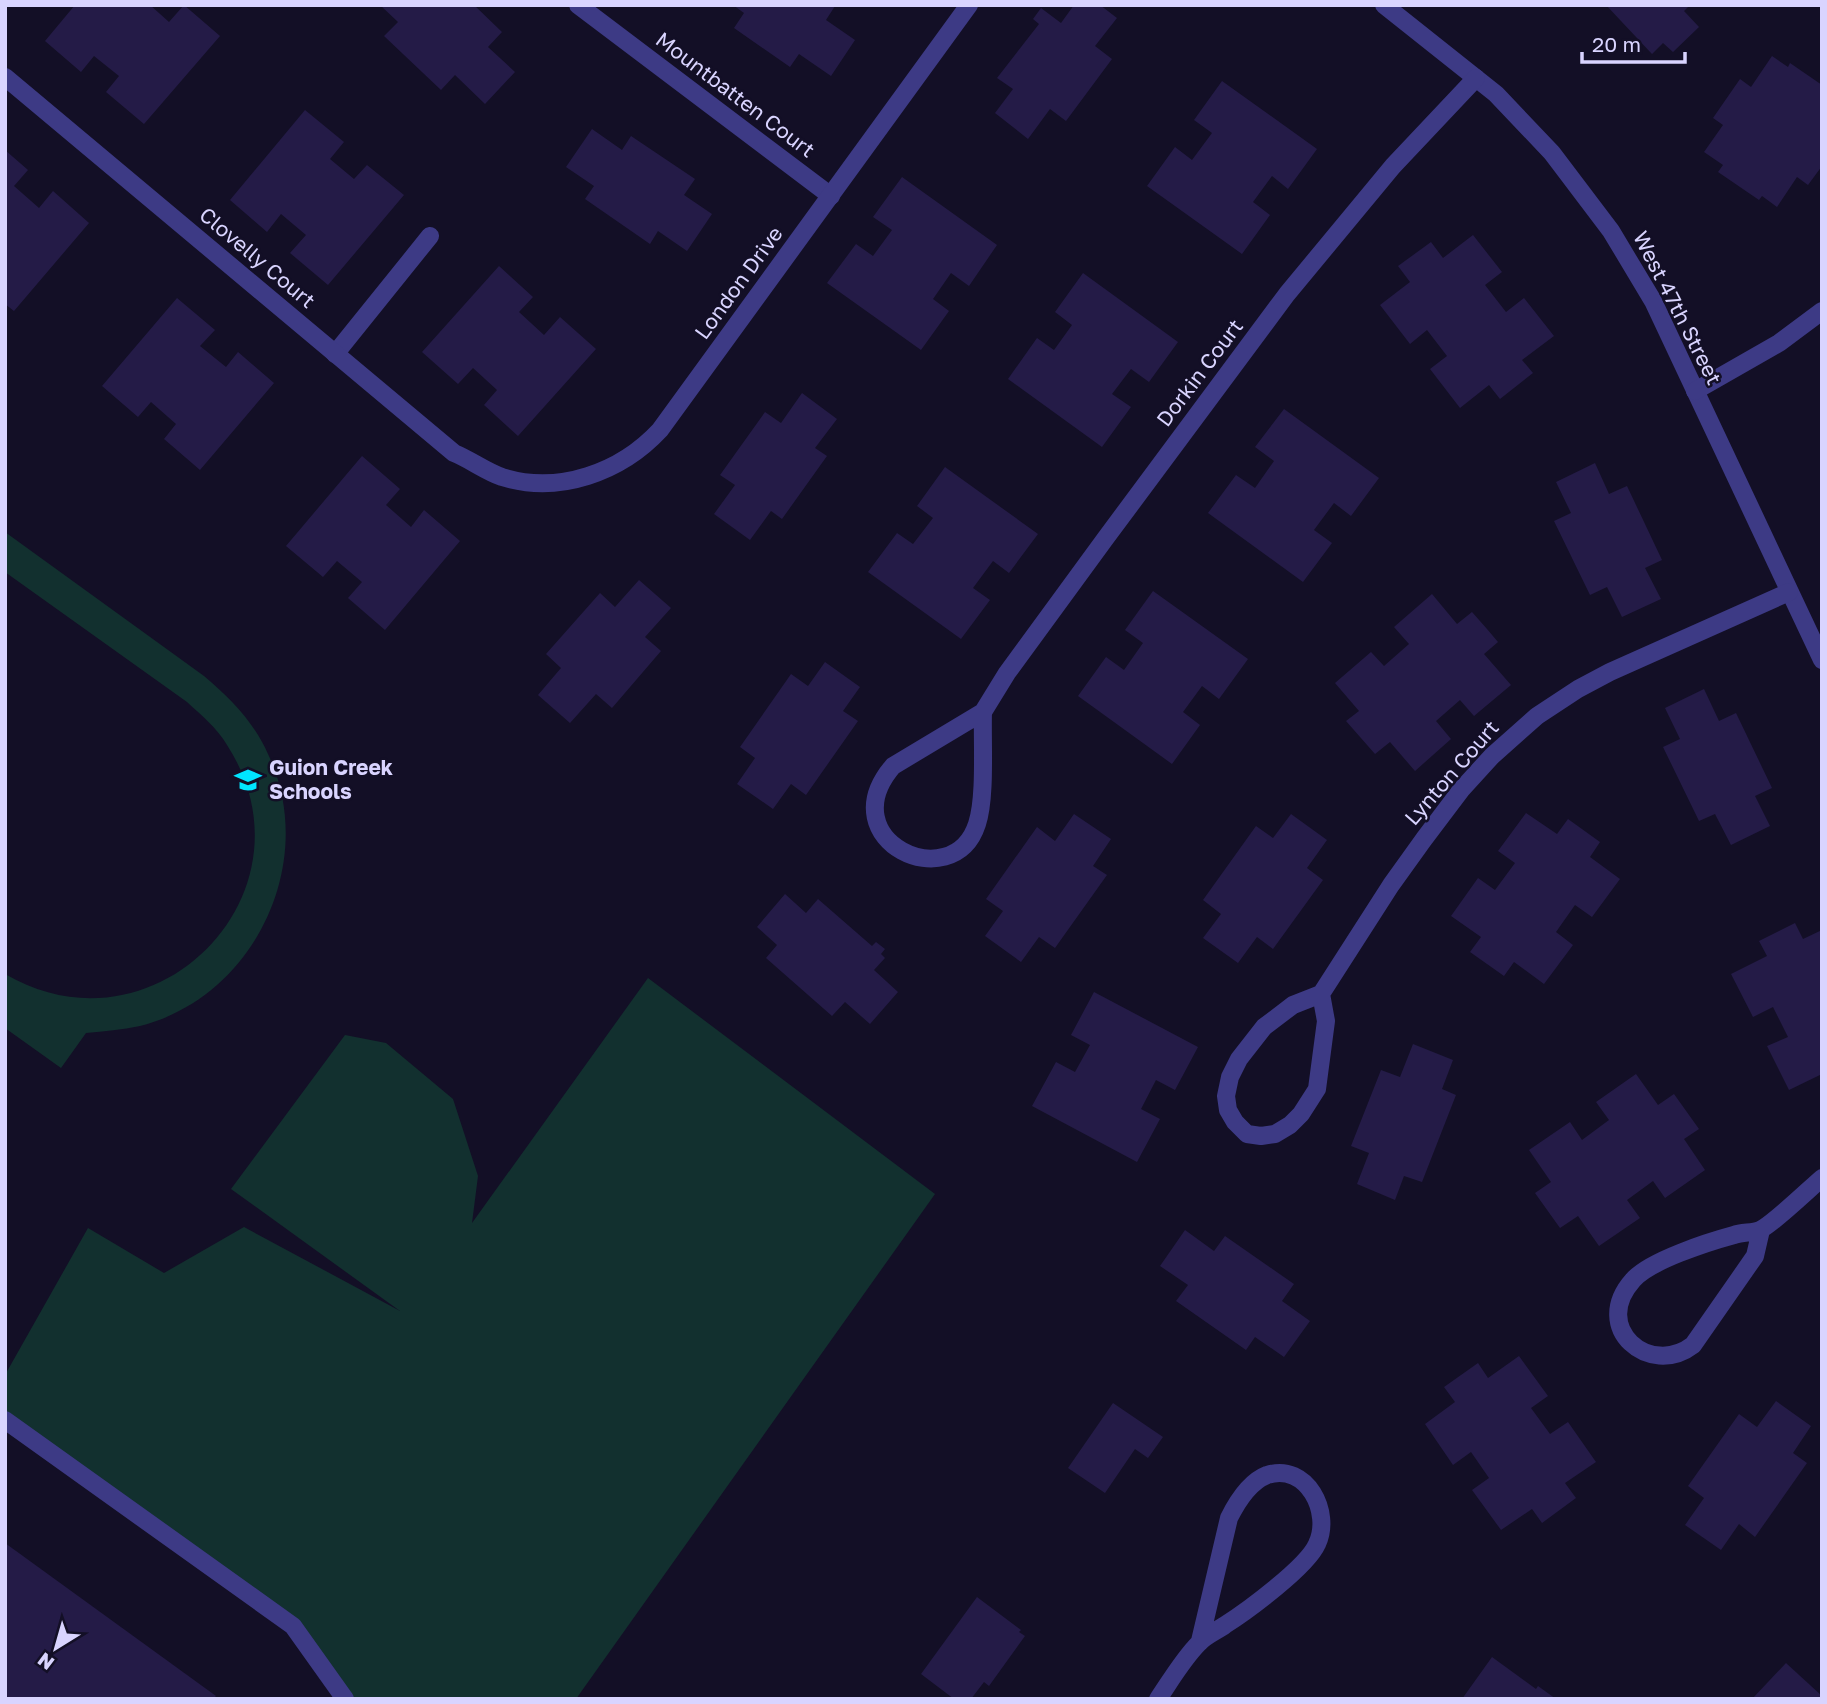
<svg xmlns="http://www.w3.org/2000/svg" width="1827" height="1704" font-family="'Golos Text',sans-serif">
<rect width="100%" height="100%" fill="#130f26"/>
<g fill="#12302f">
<path d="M5 532 204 676C230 698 254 722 268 754 319 861 255 997 140 1026 122 1030 104 1031 86 1033L61 1068 5 1028V974C155 1062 322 892 227 745 217 728 201 715 187 702L5 572Z"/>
<polygon points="648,978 935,1194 576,1699 345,1699 293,1626 5,1420 5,1375 88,1228 164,1273 244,1227 400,1311 231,1189 345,1035 386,1043 453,1099 478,1176 472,1223"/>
</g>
<g fill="#241b47">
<polygon points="75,5 150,5 169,22 184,5 220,36 144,124 106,92 119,76 94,56 81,72 45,41"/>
<polygon points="380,5 474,5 502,32 488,47 515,72 485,104 455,75 441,90 384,36 398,22"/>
<polygon points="733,5 833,5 835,6 826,20 855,40 831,76 799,54 790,67 734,28 744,13"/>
<polygon points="1074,5 1100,5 1117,18 1095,46 1112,59 1066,121 1050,109 1028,139 995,113 1013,89 997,78 1039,24 1033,19 1041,8 1061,23"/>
<polygon points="1606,5 1690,5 1684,11 1699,27 1673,52 1663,43 1652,54"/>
<polygon points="1772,56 1788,67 1790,63 1822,85 1822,166 1808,185 1797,177 1777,207 1762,196 1759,200 1718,172 1723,165 1704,152 1723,125 1713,118 1740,79 1751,87"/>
<polygon points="1222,81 1317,149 1288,189 1272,176 1253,202 1270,215 1242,254 1147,186 1175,147 1192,160 1212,133 1194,120"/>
<polygon points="305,110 344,142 330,159 354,179 367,165 404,195 328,285 290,253 306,235 281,214 267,232 230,200"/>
<polygon points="592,129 622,150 631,136 695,179 684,195 712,214 687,251 658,231 650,244 585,199 594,186 566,167"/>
<polygon points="5,150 28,170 14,186 39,208 53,191 89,223 14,311 5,304"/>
<polygon points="902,177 997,245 969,286 951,273 933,299 949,311 921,350 827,283 856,244 873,256 892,230 873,217"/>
<polygon points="1473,235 1502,272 1485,285 1506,312 1524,298 1554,336 1522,360 1533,373 1500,399 1489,385 1460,408 1430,369 1447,356 1427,330 1410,344 1380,305 1410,282 1398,266 1431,242 1443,258"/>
<polygon points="499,266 533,297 519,312 544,335 560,317 596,349 518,436 484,405 497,390 473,368 458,384 422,352"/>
<polygon points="1083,273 1178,342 1149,382 1131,369 1112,394 1131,407 1102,447 1008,379 1037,338 1054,350 1072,325 1055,312"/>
<polygon points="177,298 215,330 200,346 226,367 238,352 274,383 200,470 164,439 176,424 151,402 138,417 102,386"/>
<polygon points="802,393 837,419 815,448 827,456 782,519 771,511 750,540 714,514 735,485 720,475 765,412 781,423"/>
<polygon points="1284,409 1379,478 1351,516 1334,503 1314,530 1332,543 1303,582 1208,513 1236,475 1255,488 1274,461 1255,447"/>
<polygon points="362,456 400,489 386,505 411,527 424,510 460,541 385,630 348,598 362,582 337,561 323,577 286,546"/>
<polygon points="1595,463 1609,494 1627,486 1662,560 1645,568 1661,599 1622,617 1607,587 1590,595 1554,521 1571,513 1556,482"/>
<polygon points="945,467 1038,534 1009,573 993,561 973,588 990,600 961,639 868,572 897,533 913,544 933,518 917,506"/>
<polygon points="639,580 671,608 645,637 661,651 612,708 596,694 570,723 538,695 561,668 546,654 600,593 615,607"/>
<polygon points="1153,591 1248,659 1219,699 1202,686 1183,712 1200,725 1172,764 1078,696 1106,657 1124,670 1143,643 1125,630"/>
<polygon points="1432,594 1457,624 1472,612 1487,629 1498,642 1484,654 1511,685 1474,716 1460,700 1436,721 1451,739 1415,771 1390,742 1375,754 1346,721 1359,711 1335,683 1371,652 1384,666 1409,644 1394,627"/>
<polygon points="825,662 860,687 843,711 858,721 806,795 791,784 773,809 737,784 755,758 740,747 791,674 808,686"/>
<polygon points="1704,689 1719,721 1736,713 1772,788 1755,796 1770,826 1731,845 1715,814 1699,821 1663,747 1680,739 1665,708"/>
<polygon points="1526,813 1557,834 1568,819 1600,842 1590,857 1620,879 1592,917 1575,905 1556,932 1573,945 1544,984 1514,962 1504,976 1470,952 1481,937 1451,916 1478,878 1495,890 1515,863 1498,851"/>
<polygon points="1074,814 1111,839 1093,866 1107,875 1055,948 1039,937 1021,962 985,936 1003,911 986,899 1037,827 1055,841"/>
<polygon points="1291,814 1327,840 1307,868 1323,880 1273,949 1257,937 1238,963 1203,938 1221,914 1203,900 1256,826 1273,838"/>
<polygon points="785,894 806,913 818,899 872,946 876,942 885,949 881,954 885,958 874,970 898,992 870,1024 845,1002 832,1016 766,958 777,945 757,927"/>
<polygon points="1795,923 1803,939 1822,930 1822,1074 1789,1090 1767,1046 1788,1037 1773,1007 1753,1017 1731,974 1767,956 1759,941"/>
<polygon points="1094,992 1198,1047 1175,1090 1156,1080 1141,1109 1160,1119 1137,1162 1032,1106 1056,1062 1075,1072 1090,1045 1071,1035"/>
<polygon points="1413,1044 1453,1060 1442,1089 1456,1095 1422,1182 1404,1176 1395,1200 1357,1184 1369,1153 1351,1146 1381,1070 1400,1077"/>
<polygon points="1636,1074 1658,1105 1674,1094 1699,1129 1684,1139 1705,1170 1665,1198 1653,1181 1627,1200 1640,1218 1599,1246 1578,1216 1560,1228 1535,1193 1551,1182 1529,1150 1570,1122 1582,1140 1609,1120 1596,1102"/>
<polygon points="1185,1230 1214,1251 1225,1236 1294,1284 1282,1301 1310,1321 1284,1357 1255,1337 1246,1350 1176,1301 1188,1285 1160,1266"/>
<polygon points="1519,1356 1548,1396 1531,1408 1550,1434 1568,1422 1596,1462 1565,1483 1576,1498 1542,1523 1532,1509 1501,1530 1472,1490 1489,1478 1471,1452 1453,1465 1425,1424 1455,1402 1444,1387 1478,1363 1488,1378"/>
<polygon points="1776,1401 1811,1426 1793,1453 1807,1463 1755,1537 1739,1524 1721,1550 1685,1525 1704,1498 1688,1486 1739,1414 1757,1427"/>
<polygon points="1113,1403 1163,1437 1148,1458 1135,1449 1105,1493 1068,1468"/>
<polygon points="5,1543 216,1696 213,1699 5,1699"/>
<polygon points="977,1597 1021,1630 1019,1632 1025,1636 989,1686 984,1682 971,1699 954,1699 921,1674"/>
<polygon points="1492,1657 1536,1689 1538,1686 1556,1699 1462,1699"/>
<polygon points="1786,1663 1822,1696 1822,1699 1752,1699"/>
</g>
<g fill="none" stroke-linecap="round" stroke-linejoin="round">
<g stroke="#3d3a85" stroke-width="18">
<polyline points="335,354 430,236"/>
<polyline points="5,1420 293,1626 345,1699"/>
</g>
<g stroke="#3d3a85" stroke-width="18">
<polyline points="578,5 831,196"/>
<polyline points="1384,5 1496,94 1552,153 1611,231 1653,301 1822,660"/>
<path d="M5 77 454 453C471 460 485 471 502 477 559 495 621 472 660 430L969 5"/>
<polyline points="1695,391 1779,343 1822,311"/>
<path d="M983 712C982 742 986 797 977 824 953 898 829 841 893 766L983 712 1007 673 1105 539 1287 294 1393 166 1476 78"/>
<polyline points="1321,994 1326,1021 1317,1089 1301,1114 1290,1125 1275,1134 1261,1136 1247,1134 1235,1122 1228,1110 1226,1096 1230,1077 1239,1059 1264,1027 1293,1005 1321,994 1391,885 1424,839 1461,790 1492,756 1537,716 1578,689 1610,672 1789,592"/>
<path d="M1761 1230 1755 1256 1693 1345C1650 1378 1590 1328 1633 1280 1649 1261 1708 1242 1734 1235 1742 1232 1753 1233 1760 1230 1773 1224 1809 1189 1822 1178"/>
<path d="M1158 1699C1171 1680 1183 1659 1199 1643 1206 1635 1217 1631 1225 1625 1247 1611 1307 1567 1317 1544 1332 1513 1307 1462 1267 1475 1249 1482 1237 1502 1229 1518L1200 1641"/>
</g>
</g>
<defs>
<symbol id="school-bare" viewBox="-9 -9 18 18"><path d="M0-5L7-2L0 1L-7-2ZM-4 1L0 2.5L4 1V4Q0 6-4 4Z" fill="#00e5ff" stroke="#130f26" stroke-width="2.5" paint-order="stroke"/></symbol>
</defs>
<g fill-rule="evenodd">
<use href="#school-bare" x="229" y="761" width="38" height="38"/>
</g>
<g text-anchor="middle" stroke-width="5" stroke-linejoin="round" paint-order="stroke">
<g font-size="21" fill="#d9d4ff" stroke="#130f26">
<text transform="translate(735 95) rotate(37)" y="7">Mountbatten Court</text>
<text transform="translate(257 258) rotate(40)" y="7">Clovelly Court</text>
<text transform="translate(739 283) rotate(-54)" y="7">London Drive</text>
<text transform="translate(1677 308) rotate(63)" y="7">West 47th Street</text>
<text transform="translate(1200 373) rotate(-53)" y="7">Dorkin Court</text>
<text transform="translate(1452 773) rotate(-49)" y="7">Lynton Court</text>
</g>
<g font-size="21" font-weight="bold" fill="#d9d4ff" stroke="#130f26" text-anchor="start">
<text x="269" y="775">Guion Creek<tspan x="269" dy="24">Schools</tspan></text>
</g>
</g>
<rect width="1827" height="1704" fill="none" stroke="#d9d4ff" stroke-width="14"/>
<g transform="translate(56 1648) rotate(217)" stroke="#130f26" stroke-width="5" paint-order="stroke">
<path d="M0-5L12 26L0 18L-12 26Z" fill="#d9d4ff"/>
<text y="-10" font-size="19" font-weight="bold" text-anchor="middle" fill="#d9d4ff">N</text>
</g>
<path d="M1582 52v10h103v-10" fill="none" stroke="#d9d4ff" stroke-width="3.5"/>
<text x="1592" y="52" font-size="21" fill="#d9d4ff" stroke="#130f26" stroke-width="5" paint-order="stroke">20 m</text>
</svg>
